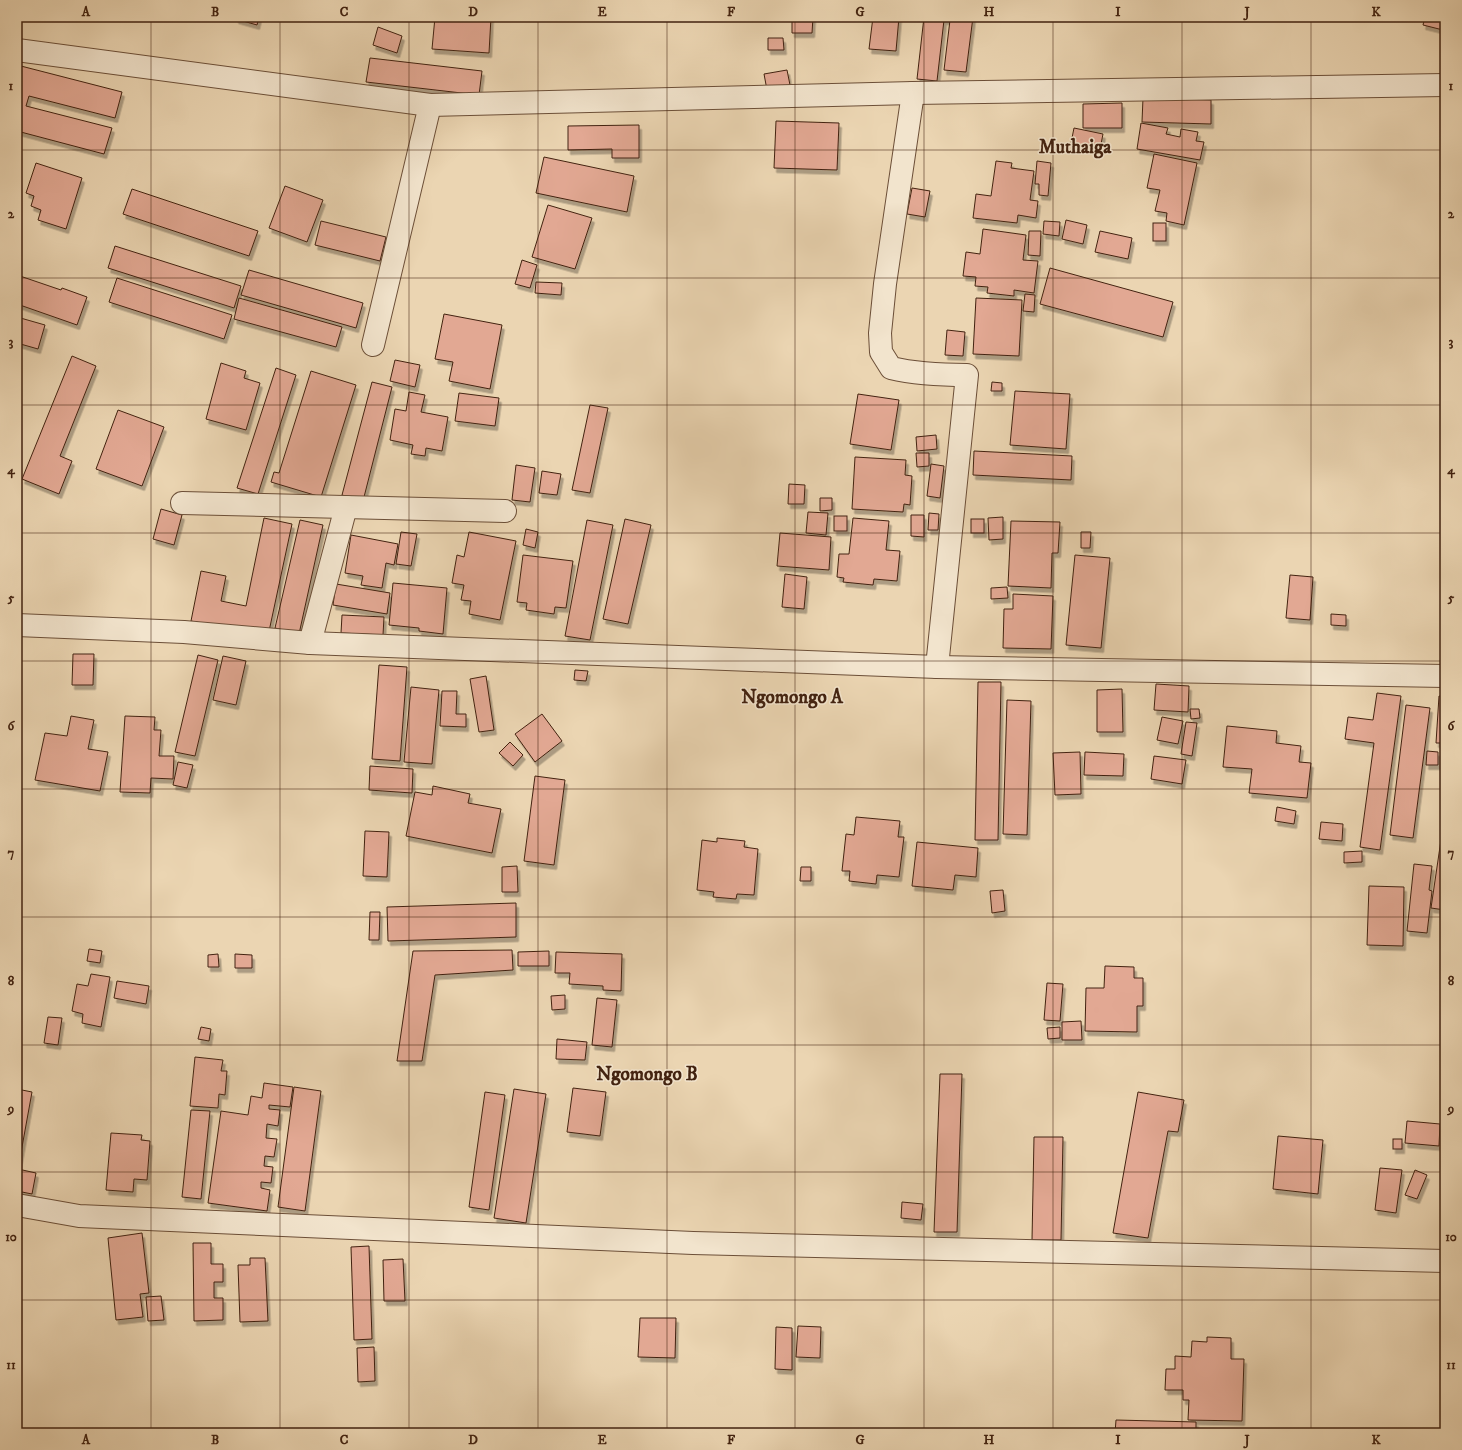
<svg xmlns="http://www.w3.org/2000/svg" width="1462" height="1450" font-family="'IM FELL DW Pica',serif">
<defs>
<filter id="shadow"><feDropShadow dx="2.5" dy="4.5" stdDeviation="0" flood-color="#0004"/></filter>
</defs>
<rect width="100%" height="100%" fill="#ebd5b2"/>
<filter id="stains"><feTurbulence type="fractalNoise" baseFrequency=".005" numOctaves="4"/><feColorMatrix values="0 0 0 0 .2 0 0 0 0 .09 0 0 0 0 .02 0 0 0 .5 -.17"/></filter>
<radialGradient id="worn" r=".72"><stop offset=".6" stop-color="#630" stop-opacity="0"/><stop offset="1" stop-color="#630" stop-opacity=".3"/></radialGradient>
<g fill="#e2a893" stroke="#422210" filter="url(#shadow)">
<polygon points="236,17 259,17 257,25 236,19"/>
<polygon points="435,17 491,17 489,53 432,49"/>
<polygon points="792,17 813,17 812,33 792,33"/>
<polygon points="873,17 899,17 896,51 869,49"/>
<polygon points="924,17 973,17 966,72 944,70 950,20 944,20 937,81 917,79"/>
<polygon points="1425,17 1445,17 1443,30 1423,25"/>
<polygon points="378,27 402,36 397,53 373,45"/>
<polygon points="768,38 783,38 784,50 768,50"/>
<polygon points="370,58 482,71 479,95 366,82"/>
<polygon points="17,65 122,92 115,118 29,96 26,106 112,128 104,154 17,131"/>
<polygon points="787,70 790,85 767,90 764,74"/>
<polygon points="1143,98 1211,100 1211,124 1142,122"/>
<polygon points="1122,103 1122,128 1083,128 1083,104"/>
<polygon points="776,121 839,123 837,170 774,168"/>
<polygon points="1141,123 1168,128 1166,134 1180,137 1181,129 1198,132 1196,141 1204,142 1200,160 1137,149"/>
<polygon points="639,125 639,158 612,158 612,149 568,150 568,126"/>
<polygon points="1074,128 1103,134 1100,149 1071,143"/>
<polygon points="1154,154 1197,163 1184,225 1166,221 1167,213 1155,211 1160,190 1147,188"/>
<polygon points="544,157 634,176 627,212 536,193"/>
<polygon points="996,161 1012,163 1011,168 1034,171 1030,200 1038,201 1036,218 1018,215 1017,223 973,218 976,194 991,196"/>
<polygon points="1037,161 1051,163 1048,196 1039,195 1039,184 1035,184"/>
<polygon points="36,163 82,178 66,229 38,220 41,210 31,206 34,196 26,193"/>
<polygon points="285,186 323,200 307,242 269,228"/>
<polygon points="912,188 930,191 925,217 907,214"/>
<polygon points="132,189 258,231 249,256 123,214"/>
<polygon points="548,205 592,218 575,269 532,257"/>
<polygon points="1066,220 1087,225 1083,244 1062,239"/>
<polygon points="321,221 386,237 380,261 315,245"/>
<polygon points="1044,221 1060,222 1059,236 1043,234"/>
<rect x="1153" y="223" width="13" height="18"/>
<polygon points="983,229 1026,235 1023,260 1038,261 1034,293 1014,290 1014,296 987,293 988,287 975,286 976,277 963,276 966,252 980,254"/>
<polygon points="1029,231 1041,231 1040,256 1028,255"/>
<polygon points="1100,231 1132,238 1128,259 1095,252"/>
<polygon points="115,246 241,286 234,308 108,268"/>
<polygon points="522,260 537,265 530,288 515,284"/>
<polygon points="1050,268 1173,302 1163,337 1040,304"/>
<polygon points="249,270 363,303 356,328 241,295"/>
<polygon points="17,275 61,290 62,288 87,297 77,325 17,304"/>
<polygon points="117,278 232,315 224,339 109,302"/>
<polygon points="536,282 562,283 561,295 535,293"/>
<polygon points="1025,294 1035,295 1034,312 1023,311"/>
<polygon points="239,298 342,327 336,347 234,319"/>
<polygon points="976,298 1022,300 1019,356 973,354"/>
<polygon points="444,314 502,325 490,389 449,381 453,362 435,359"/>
<polygon points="17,317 45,325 38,349 17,343"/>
<polygon points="947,330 965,332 963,356 945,355"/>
<polygon points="72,356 96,366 60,456 72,461 59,494 22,479"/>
<polygon points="395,360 420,365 415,387 390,381"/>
<polygon points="221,363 246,371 244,378 260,383 246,430 206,419"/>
<polygon points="276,368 296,375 258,494 237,488"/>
<polygon points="311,371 356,385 321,497 271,482 274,472 279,473"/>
<polygon points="372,382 392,387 363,501 342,495"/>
<polygon points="992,382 1002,383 1002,391 991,391"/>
<polygon points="1015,391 1070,394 1066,449 1010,445"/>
<polygon points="409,392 425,395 421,412 448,417 442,451 426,448 425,456 411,454 413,445 390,440 395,409 406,411"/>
<polygon points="459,393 499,398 495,426 455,421"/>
<polygon points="858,394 899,400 891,450 850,444"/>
<polygon points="590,405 608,408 590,493 572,490"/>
<polygon points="118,410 164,427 142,486 96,469"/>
<polygon points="936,435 937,449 917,451 916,437"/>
<polygon points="974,451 1072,456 1071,480 973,475"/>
<polygon points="916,453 929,453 929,466 917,467"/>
<polygon points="855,457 906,460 905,475 912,476 910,505 904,504 903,512 852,509"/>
<polygon points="931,464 944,466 940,498 927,496"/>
<polygon points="516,465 535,468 530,502 512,500"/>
<polygon points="542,471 561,474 557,495 539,493"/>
<polygon points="789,484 805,485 804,504 788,504"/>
<polygon points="820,498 832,498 832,510 820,511"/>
<polygon points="161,509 182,515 174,545 153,539"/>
<polygon points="808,512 828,513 826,535 806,533"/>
<polygon points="929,513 939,514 938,530 928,530"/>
<polygon points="911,515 924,515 924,537 911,536"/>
<rect x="834" y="516" width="13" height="15"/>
<polygon points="1003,517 1003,539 989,540 988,518"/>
<polygon points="264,518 292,524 268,636 191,621 201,571 226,576 221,601 246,606"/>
<polygon points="853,518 889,521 886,550 900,551 897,581 874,579 873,585 843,582 844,578 837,577 839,554 849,554"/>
<polygon points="625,519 651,525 628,624 603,619"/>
<rect x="971" y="519" width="13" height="14"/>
<polygon points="300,520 323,525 299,634 275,628"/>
<polygon points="587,520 613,525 590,640 565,636"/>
<polygon points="1011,521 1060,522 1058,553 1052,553 1051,588 1008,586"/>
<polygon points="526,529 538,532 535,548 523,545"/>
<polygon points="401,532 417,534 411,566 396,564"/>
<polygon points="469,532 516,541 500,620 469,614 471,601 461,600 464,585 452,583 457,555 464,557"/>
<polygon points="1081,532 1091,532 1090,548 1081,548"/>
<polygon points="780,533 831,537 829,570 777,566"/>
<polygon points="351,535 398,544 394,565 386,563 382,588 361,585 363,576 345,573"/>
<polygon points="523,555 573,561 566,608 555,607 554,614 526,610 527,603 517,602"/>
<polygon points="1075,555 1110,558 1101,648 1066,645"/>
<polygon points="785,574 807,577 804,609 782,607"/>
<polygon points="1290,575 1313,577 1310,620 1286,618"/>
<polygon points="393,583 447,588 443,634 419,631 419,628 389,625"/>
<polygon points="336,584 390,593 387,614 333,605"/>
<polygon points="1007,587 1008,598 991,599 991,588"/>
<polygon points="1013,594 1053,596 1051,649 1003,648 1004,609 1013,609"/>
<polygon points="1331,614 1346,615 1346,626 1331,625"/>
<polygon points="342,615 384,617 383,635 341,633"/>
<polygon points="73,654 94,654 93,685 72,685"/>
<polygon points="198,655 218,660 195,756 175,752"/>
<polygon points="223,656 246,661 236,705 213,700"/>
<polygon points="379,665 407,667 400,761 372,759"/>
<polygon points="575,670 588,671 586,681 574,680"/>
<polygon points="486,676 494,730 479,732 470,679"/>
<polygon points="978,682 1001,682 998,840 975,840"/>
<polygon points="1156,684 1189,686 1188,712 1154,710"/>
<polygon points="411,687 439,690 432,764 404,762"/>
<polygon points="1122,689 1123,732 1097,732 1097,690"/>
<polygon points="442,691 457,691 456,714 466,714 466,727 440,726"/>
<polygon points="1377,693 1401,696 1380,850 1360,847 1374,743 1345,739 1348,717 1373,720"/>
<polygon points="1439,696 1445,697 1445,743 1436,743"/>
<polygon points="1007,700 1031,701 1027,835 1003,834"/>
<polygon points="1406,705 1430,708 1413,838 1390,835"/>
<polygon points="1190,709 1199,709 1200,718 1191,719"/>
<polygon points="542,714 562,741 535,762 515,734"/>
<polygon points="71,716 94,720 88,749 108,752 100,791 35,780 45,733 67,736"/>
<polygon points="125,716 155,717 154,730 161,730 159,756 174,756 173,779 151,778 150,793 120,792"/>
<polygon points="1162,717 1183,721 1178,744 1157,740"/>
<polygon points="1186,722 1197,723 1192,756 1181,754"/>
<polygon points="1227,726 1277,731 1276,743 1301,746 1299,762 1311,763 1307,798 1249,793 1252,769 1223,767"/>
<polygon points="510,742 523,755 513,766 499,753"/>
<polygon points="1427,751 1438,752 1438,765 1426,765"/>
<polygon points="1080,752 1081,794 1055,795 1053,753"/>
<polygon points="1085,752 1124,754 1123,776 1084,775"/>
<polygon points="1154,756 1186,760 1182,784 1151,779"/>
<polygon points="178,762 193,765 187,788 173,785"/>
<polygon points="370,766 413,769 412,793 369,790"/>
<polygon points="535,776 565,780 554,865 524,861"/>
<polygon points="433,786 470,794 468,803 501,809 492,853 406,836 415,792 432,795"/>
<polygon points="1277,807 1296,811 1294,824 1275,821"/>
<polygon points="856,817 900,821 898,837 904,837 899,877 877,875 876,884 849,881 850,871 842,871 846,834 854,835"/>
<polygon points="1321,822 1343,824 1342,841 1319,839"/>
<polygon points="365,831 389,832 387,877 363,876"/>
<polygon points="1442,833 1445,834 1445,910 1431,908"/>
<polygon points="717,838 745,841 744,847 758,849 754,895 737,894 736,899 713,897 714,892 697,890 702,840 717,842"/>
<polygon points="917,842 978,848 976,877 955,875 953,890 912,886"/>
<polygon points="1362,851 1362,862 1344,863 1344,852"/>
<polygon points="1414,864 1432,866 1429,890 1432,891 1427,933 1407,931"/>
<polygon points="517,866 518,892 502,892 502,867"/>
<polygon points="801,867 811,867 811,881 800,881"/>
<polygon points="1369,886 1404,887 1403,946 1367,945"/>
<polygon points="1003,890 1005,911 992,913 990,891"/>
<polygon points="516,903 516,937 388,941 387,907"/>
<polygon points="370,912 380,912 379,940 369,940"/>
<polygon points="89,949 102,951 100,963 87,961"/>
<polygon points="512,950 513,970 435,975 422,1061 397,1061 413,951"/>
<polygon points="549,951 549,966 518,966 518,952"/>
<polygon points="556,952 622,954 621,991 603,990 603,986 569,984 570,973 555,973"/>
<polygon points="218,954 219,967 208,967 208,955"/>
<polygon points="235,954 252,955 252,968 235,968"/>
<polygon points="1105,966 1134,967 1134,978 1143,978 1143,1006 1137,1006 1137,1032 1085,1031 1086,988 1104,988"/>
<polygon points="91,974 110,977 101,1027 82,1023 83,1014 72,1011 77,984 88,986"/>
<polygon points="117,981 149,986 146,1004 114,998"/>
<polygon points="1047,983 1063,984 1060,1021 1044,1020"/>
<polygon points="565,995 565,1009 552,1010 551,996"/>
<polygon points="597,998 617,1000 612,1047 592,1045"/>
<polygon points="48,1017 62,1018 58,1045 44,1043"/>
<polygon points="1081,1021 1082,1040 1062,1040 1062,1022"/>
<polygon points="201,1027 211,1029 209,1041 198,1039"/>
<polygon points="1060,1027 1060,1038 1048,1039 1047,1028"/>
<polygon points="557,1039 587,1042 585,1060 556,1059"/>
<polygon points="195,1057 223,1060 221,1071 227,1071 225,1095 219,1094 218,1108 190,1106"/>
<polygon points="940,1074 962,1074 957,1232 934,1232"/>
<polygon points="264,1083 293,1087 290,1107 269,1105 269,1109 280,1110 278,1126 267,1124 266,1138 277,1139 274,1157 265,1156 264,1166 273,1167 271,1183 261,1182 261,1188 270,1190 267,1211 208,1203 221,1111 248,1115 251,1096 262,1098"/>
<polygon points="294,1087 321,1091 305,1211 278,1207"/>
<polygon points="573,1088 606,1092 600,1136 567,1132"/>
<polygon points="17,1089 32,1092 18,1169 36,1173 32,1194 17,1191"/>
<polygon points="514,1089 546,1094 526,1223 494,1218"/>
<polygon points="485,1092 505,1095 489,1210 469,1207"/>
<polygon points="1138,1092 1184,1100 1178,1132 1168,1131 1148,1238 1113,1233"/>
<polygon points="191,1110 210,1111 201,1199 182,1197"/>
<polygon points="1407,1121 1440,1124 1439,1146 1405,1143"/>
<polygon points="111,1133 142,1135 141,1140 150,1141 147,1180 134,1179 133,1192 106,1190"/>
<polygon points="1278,1136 1323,1140 1318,1194 1273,1189"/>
<polygon points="1034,1137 1063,1137 1061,1240 1032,1240"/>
<rect x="1393" y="1139" width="9" height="10"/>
<polygon points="1380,1168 1402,1170 1396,1213 1375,1210"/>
<polygon points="1415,1170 1427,1175 1417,1199 1405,1195"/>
<polygon points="902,1202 923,1204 921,1220 901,1218"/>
<polygon points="142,1233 149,1293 140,1294 143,1317 116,1320 108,1238"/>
<polygon points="193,1243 211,1243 211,1264 223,1264 223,1282 214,1282 214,1298 223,1298 223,1320 194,1321"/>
<polygon points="369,1246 372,1339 354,1340 351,1247"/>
<polygon points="250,1258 265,1258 268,1321 240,1322 238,1265 250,1265"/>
<polygon points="403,1259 405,1301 384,1301 383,1260"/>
<polygon points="161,1296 164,1320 148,1321 146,1297"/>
<polygon points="640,1318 676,1318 675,1358 638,1357"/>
<polygon points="798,1326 821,1327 820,1358 796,1357"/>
<polygon points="776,1327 792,1328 792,1370 775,1369"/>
<polygon points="1207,1337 1231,1338 1231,1359 1244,1359 1242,1421 1188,1420 1189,1400 1183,1400 1183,1390 1165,1390 1166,1369 1175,1369 1175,1356 1191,1357 1192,1341 1207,1342"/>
<polygon points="374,1347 375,1381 358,1382 357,1348"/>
<polygon points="1116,1420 1196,1422 1196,1433 1115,1433"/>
</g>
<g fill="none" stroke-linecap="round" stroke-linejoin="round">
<defs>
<g id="minor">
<polyline points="17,50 430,105 913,93 1445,85"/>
<path d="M913 93 885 284 880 333 881 352 891 368C916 374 941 375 967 375L937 667"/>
<polyline points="373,345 430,105"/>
<polyline points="182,503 505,511"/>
<polyline points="17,625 184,632 310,643 937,667 1445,676"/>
<polyline points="310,643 346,507"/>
<polyline points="17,1205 79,1216 693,1243 1445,1261"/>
</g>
</defs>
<use href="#minor" stroke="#6c4f38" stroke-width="24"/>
<use href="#minor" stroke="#f2e4cd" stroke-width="22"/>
</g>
<path fill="none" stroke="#422210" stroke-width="1" stroke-opacity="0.55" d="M151 17V1433M280 17V1433M409 17V1433M538 17V1433M667 17V1433M795 17V1433M924 17V1433M1053 17V1433M1182 17V1433M1311 17V1433M17 150H1445M17 278H1445M17 405H1445M17 533H1445M17 661H1445M17 789H1445M17 917H1445M17 1045H1445M17 1172H1445M17 1300H1445"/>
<g text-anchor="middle" stroke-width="3" stroke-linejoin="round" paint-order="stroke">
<g font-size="19" font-weight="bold" fill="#422210" stroke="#f2e4cd">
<text x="1075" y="153">Muthaiga</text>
<text x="792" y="703">Ngomongo A</text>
<text x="647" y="1080">Ngomongo B</text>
</g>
</g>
<rect width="1462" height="1450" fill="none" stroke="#ebd5b2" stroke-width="44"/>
<rect x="22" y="22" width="1418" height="1406" fill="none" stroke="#422210" stroke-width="1.5"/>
<g font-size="13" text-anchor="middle" font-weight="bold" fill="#422210">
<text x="86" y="16">A</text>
<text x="215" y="16">B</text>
<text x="344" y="16">C</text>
<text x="473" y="16">D</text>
<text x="602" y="16">E</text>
<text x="731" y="16">F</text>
<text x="860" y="16">G</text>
<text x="989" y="16">H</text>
<text x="1118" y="16">I</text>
<text x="1247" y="16">J</text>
<text x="1376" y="16">K</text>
<text x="11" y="90">1</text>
<text x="1451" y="90">1</text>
<text x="11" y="218">2</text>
<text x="1451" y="218">2</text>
<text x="11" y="346">3</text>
<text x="1451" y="346">3</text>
<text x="11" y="474">4</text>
<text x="1451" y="474">4</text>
<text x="11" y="602">5</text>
<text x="1451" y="602">5</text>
<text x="11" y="730">6</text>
<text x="1451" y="730">6</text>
<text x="11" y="857">7</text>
<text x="1451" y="857">7</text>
<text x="11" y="985">8</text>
<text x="1451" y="985">8</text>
<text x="11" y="1113">9</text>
<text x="1451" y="1113">9</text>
<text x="11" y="1241">10</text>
<text x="1451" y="1241">10</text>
<text x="11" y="1369">11</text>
<text x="1451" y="1369">11</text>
<text x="86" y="1444">A</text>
<text x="215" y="1444">B</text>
<text x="344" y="1444">C</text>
<text x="473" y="1444">D</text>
<text x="602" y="1444">E</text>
<text x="731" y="1444">F</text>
<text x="860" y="1444">G</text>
<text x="989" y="1444">H</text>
<text x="1118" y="1444">I</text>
<text x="1247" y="1444">J</text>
<text x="1376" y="1444">K</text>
</g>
<rect width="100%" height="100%" filter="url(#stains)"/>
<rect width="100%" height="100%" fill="url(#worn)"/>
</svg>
